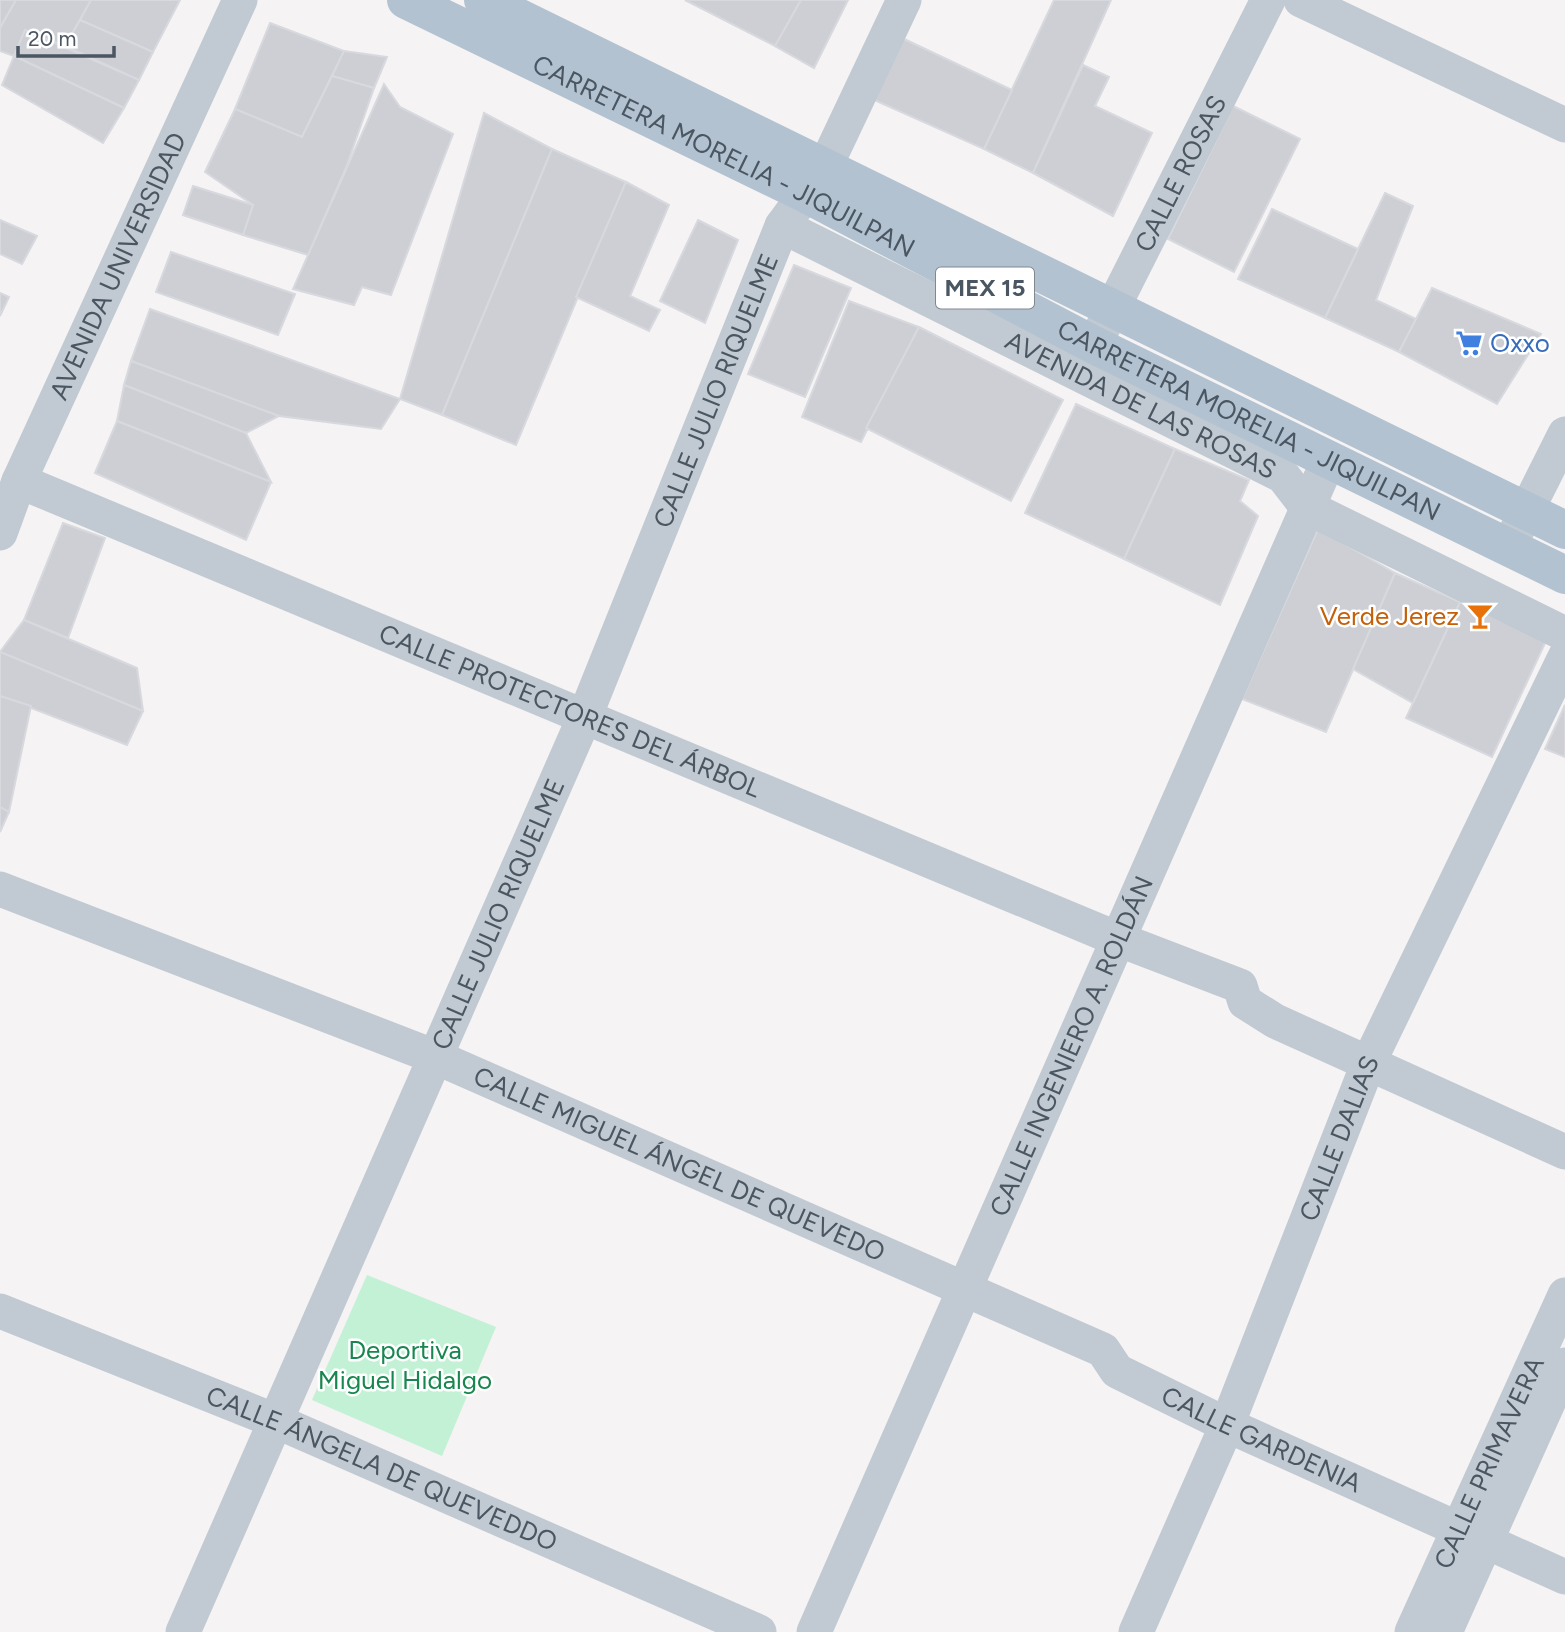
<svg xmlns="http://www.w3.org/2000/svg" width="1565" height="1632" font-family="Figtree,sans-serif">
<rect width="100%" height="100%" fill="#f5f3f3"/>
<polygon fill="#c3f1d5" points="367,1275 496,1327 442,1456 312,1400"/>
<g fill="#cdcfd5" stroke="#d7d9de" stroke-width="2">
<polygon points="0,0 16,0 0,28"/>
<polygon points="16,0 91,0 65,46 25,30 14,56 0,51 0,28"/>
<polygon points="91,0 180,0 153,52 80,20"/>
<polygon points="685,0 801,0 775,46"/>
<polygon points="801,0 848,0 814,68 775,46"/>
<polygon points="1054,0 1111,0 1033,173 984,149"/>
<polygon points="80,20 153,52 139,80 65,46"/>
<polygon points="270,23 344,51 302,137 235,109"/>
<polygon points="25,30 139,80 124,108 14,56"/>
<polygon points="902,38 1012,90 984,149 872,99"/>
<polygon points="344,51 387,57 374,88 332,76"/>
<polygon points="14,56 124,108 103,143 2,85"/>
<polygon points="1083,65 1109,77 1095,106 1152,133 1113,216 1033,173"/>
<polygon points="332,76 374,88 346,168 308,255 243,235 253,205 205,172 235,109 302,137"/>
<polygon points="384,84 400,107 453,134 391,295 362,287 354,305 293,289"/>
<polygon points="1233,106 1300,139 1234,272 1168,239"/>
<polygon points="484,113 552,149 442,415 400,399"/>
<polygon points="552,149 626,182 516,445 442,415"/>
<polygon points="626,182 669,205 630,296 660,310 649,331 576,297"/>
<polygon points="193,186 253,205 243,235 183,215"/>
<polygon points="1385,193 1413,206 1376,300 1416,319 1399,352 1325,318"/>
<polygon points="1272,209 1358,249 1325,318 1238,279"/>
<polygon points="0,220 37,236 22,264 0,254"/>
<polygon points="698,220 738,240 705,323 660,301"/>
<polygon points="171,252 295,294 278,335 156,292"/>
<polygon points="794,265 851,288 805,397 748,374"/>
<polygon points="1432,288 1541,334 1497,404 1399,352"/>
<polygon points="0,293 9,297 0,316"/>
<polygon points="849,301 919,327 861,442 802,417"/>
<polygon points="150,309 400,399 381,429 279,416 131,361"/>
<polygon points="919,327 1063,400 1011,501 866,428"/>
<polygon points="131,361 279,416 246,433 124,385"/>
<polygon points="124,385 246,433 271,482 117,421"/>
<polygon points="1076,404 1175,449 1124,559 1025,513"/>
<polygon points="117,421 271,482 246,540 95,473"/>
<polygon points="1175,449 1249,480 1240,501 1258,516 1220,605 1124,559"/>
<polygon points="63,523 105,538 68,638 24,620"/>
<polygon points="1318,529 1395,573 1326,732 1242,699"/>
<polygon points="1395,573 1460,602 1413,703 1353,669"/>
<polygon points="1460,602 1546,641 1492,757 1406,718"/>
<polygon points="24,620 137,668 143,711 0,652"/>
<polygon points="0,652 143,711 127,745 0,696"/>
<polygon points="0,696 31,706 9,812 0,807"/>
<polygon points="1565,705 1565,757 1545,749"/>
<polygon points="0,807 9,812 0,832"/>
</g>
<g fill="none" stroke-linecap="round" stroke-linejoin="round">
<g stroke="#c1cad2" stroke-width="35">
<polyline points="1301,0 1565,125"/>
<path id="s1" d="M782 226 1283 476 1307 507 1565 634"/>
<path id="s2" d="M1094 345 1268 0"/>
<path id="s3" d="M19 481 1120 940 1240 986 1245 1002 1275 1021 1565 1152"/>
<path id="s4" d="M0 533 19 481 240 0"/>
<polyline points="1513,538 1565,434"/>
<path id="s5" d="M0 889 438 1058 1103 1350 1117 1371 1227 1425 1565 1577"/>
<path id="s6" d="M0 1311 278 1422 759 1632"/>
<path id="s7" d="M183 1632 585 716 782 226 825 167 904 0"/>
<path id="s8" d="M814 1632 1329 459"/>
<path id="s9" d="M1136 1632 1227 1425 1368 1064 1565 657"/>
<path id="s10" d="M1412 1632 1565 1295"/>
<polyline points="1445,1632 1565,1365"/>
</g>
<g stroke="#b3c2d1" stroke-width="38">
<path id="s11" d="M406 0 804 193 1094 345 1565 575"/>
<polyline points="483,0 1565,530"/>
</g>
</g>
<defs>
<symbol id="supermarket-bare" viewBox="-9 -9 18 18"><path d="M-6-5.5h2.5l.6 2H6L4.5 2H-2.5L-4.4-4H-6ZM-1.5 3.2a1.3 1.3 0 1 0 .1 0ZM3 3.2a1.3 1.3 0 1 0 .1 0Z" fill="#3f7fe0" stroke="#fff" stroke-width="2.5" paint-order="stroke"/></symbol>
<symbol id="bar-bare" viewBox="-9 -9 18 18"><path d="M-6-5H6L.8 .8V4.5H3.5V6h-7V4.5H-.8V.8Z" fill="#e8710a" stroke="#fff" stroke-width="2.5" paint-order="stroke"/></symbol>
</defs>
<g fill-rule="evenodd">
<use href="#supermarket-bare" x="1450" y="324" width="38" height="38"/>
<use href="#bar-bare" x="1461" y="597" width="38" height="38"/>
</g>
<g text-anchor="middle" stroke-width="5" stroke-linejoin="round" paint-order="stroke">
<rect fill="#fff" stroke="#808990" stroke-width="2" x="936" y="267.5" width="98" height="41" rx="5"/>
<g font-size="24" font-weight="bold" fill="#4a5661">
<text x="985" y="296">MEX 15</text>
</g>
<g font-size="26" fill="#4a5661" stroke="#fff">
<text dy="9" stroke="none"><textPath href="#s11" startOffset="354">CARRETERA MORELIA - JIQUILPAN</textPath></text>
<text dy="9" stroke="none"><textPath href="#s2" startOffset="192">CALLE ROSAS</textPath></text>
<text dy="9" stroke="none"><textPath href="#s4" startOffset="292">AVENIDA UNIVERSIDAD</textPath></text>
<text dy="9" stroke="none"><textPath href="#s7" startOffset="1351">CALLE JULIO RIQUELME</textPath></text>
<text dy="9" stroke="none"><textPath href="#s1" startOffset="401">AVENIDA DE LAS ROSAS</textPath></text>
<text dy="9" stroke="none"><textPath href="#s11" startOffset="942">CARRETERA MORELIA - JIQUILPAN</textPath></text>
<text dy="9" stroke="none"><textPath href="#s3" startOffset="597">CALLE PROTECTORES DEL ÁRBOL</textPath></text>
<text dy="9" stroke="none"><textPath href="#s7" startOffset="784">CALLE JULIO RIQUELME</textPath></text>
<text dy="9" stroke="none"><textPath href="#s8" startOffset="640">CALLE INGENIERO A. ROLDÁN</textPath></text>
<text dy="9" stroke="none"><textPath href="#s9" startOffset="534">CALLE DALIAS</textPath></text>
<text dy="9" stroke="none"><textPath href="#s5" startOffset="733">CALLE MIGUEL ÁNGEL DE QUEVEDO</textPath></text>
<text dy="9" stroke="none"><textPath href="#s5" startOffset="1381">CALLE GARDENIA</textPath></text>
<text dy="9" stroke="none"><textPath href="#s10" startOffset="186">CALLE PRIMAVERA</textPath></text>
<text dy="9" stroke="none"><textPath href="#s6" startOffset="413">CALLE ÁNGELA DE QUEVEDDO</textPath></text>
</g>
<g font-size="26" fill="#366cbe" stroke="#fff" text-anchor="start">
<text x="1490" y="352">Oxxo</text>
</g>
<g font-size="26" fill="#c56008" stroke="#fff" text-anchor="end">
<text x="1459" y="625">Verde Jerez</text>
</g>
<g font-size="26" fill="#17864f" stroke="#fff">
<text x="405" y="1359">Deportiva<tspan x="405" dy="30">Miguel Hidalgo</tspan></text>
</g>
</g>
<path d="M18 46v10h96v-10" fill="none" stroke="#4a5661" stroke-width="3.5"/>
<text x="28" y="46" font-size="21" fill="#4a5661" stroke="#ffffff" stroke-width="5" paint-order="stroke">20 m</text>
</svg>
